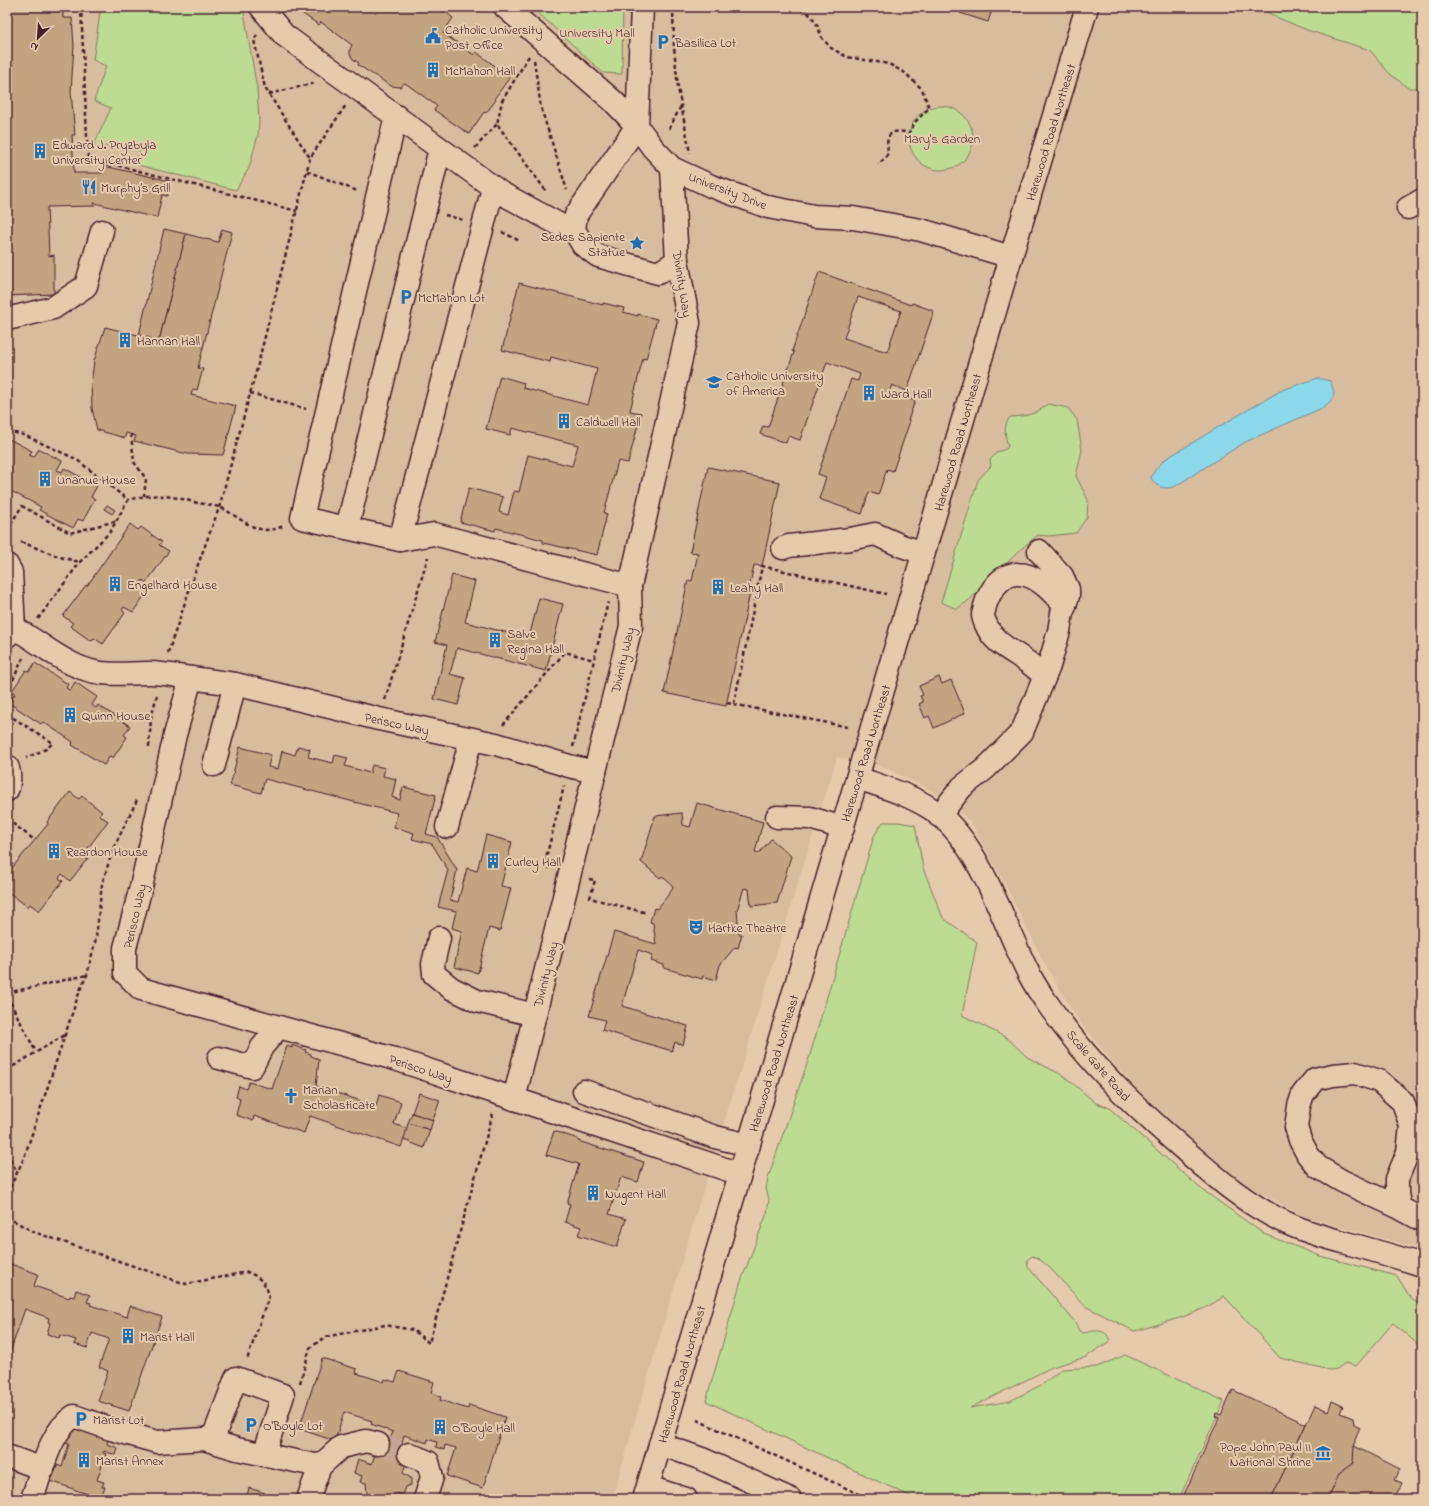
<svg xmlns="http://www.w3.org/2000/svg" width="1429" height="1506" font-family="'Indie Flower',sans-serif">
<rect width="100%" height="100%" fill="#e5caac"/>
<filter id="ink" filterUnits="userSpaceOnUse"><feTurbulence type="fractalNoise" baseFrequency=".025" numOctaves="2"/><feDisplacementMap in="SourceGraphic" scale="8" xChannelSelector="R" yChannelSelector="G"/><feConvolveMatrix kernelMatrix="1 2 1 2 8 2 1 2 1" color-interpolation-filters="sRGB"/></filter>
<g filter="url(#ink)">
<polygon fill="#d7bc9d" points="7,7 1422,7 1422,1249 1303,1216 1236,1179 1171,1125 1114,1064 1075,1015 1045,964 1006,886 971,822 933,791 882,766 837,757 697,1210 612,1499 7,1499"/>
<g fill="#bddb93" stroke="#847d5f">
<polygon points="106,7 243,7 257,89 259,122 258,135 249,168 236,190 138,165 140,145 93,147 111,108 94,101 106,66 93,60 100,13"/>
<polygon points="532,7 623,7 622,74 603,73"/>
<polygon points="1258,7 1422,7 1422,88 1408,88 1389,73 1370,50 1307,30 1276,17"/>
<circle cx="941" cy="138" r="32"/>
<path d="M1048 404 1068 408 1077 420 1082 450 1076 476 1088 500 1087 517 1076 533 1048 536 1038 535C1008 557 987 589 957 609L941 602 978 480 991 466 990 460 997 452 1006 449 1008 446C1005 436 1003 426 1010 417 1027 416 1035 415 1048 404Z"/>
<path d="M883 822H899L915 825 923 868 943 918 977 942 962 1015 1007 1038 1027 1057 1064 1076 1096 1103 1108 1107 1200 1188 1264 1234 1320 1256 1397 1276 1411 1299 1422 1306V1348L1393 1323 1356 1366 1345 1363 1337 1369 1330 1370 1280 1358 1224 1296C1200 1315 1167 1321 1139 1330L1134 1331 1085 1306 1050 1268 1038 1258 1032 1256 1027 1260 1028 1267 1075 1322 1079 1331 1083 1333C1094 1331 1106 1327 1110 1341L1086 1357 1052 1367 970 1408 1010 1401 1043 1384 1062 1369 1097 1367 1125 1355 1224 1401 1179 1499H916L706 1401 740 1284 767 1213 769 1199 766 1189 768 1178 810 1055 874 836Z"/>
</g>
<path fill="#8ad8e9" stroke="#708e9d" d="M1318 378 1330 381C1337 396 1334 399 1322 408L1245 442 1174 487C1163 489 1157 488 1151 478L1155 470 1164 460 1220 426 1282 390Z"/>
<g fill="#c2a481" stroke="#4a1f2b" fill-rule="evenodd">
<polygon points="7,7 47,7 47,11 63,11 63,18 72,18 74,45 71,92 75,135 72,135 74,173 102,173 104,166 170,181 167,196 162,195 157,218 94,203 94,206 47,207 49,256 54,255 54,294 7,296"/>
<polygon points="293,7 440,7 453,18 443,33 474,55 476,52 510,77 494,99 496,100 486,113 484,112 469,134 434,110 437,106 405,83 400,87 391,86 358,65 359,63 353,59 350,54 350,49 352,45 321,22 319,25"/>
<polygon points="962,7 993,7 988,22 960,13"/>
<polygon points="164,229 186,234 158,345 149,342 150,338 139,335"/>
<polygon points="222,229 232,232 198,368 203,369 197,390 193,389 191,395 236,406 223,455 188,454 134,441 136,436 126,433 125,438 97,430 92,408 91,385 94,361 105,327 150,338 149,342 158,345 186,234 218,242"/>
<path d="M819 272 911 305 912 303 934 311 907 391 892 385 889 392 915 401 908 420 910 421 893 471 887 469 878 495 869 492 862 514 819 499 826 477 818 474 851 379 858 381 860 374 827 362 800 440 788 436 786 443 760 434 763 426 768 427 794 352 792 351ZM858 297 901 311 887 352 844 338Z"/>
<polygon points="519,283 603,305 603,303 624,308 623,312 638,316 638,314 657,319 646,359 643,358 630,411 641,413 628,463 618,461 604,513 607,514 597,555 543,543 543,540 496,528 495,531 460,522 469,488 503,497 499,512 508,515 514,491 519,492 528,455 572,466 578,445 512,428 510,435 486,429 500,376 524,383 523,388 588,405 597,369 551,357 550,362 502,350"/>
<polygon points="7,438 32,451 29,455 34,457 39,449 62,461 57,470 62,472 64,468 97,486 91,497 95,499 83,521 78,519 73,528 39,510 41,507 9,490 7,492"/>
<polygon points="708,467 780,482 762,566 754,565 748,593 750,593 726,706 664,693 688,580 692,581 698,553 690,552"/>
<polygon points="107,505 115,510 112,514 104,509"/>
<polygon points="130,524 138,530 141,527 162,542 159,545 169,551 146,583 143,580 141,583 149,589 133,612 124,607 122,610 125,613 103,644 94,638 91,641 70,626 73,623 63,616 86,585 87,586"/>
<polygon points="452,575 475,581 465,622 529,638 539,598 563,604 546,671 457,648 450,674 465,678 458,705 434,699 447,645 435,642"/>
<polygon points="35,663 68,684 66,688 70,690 75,682 97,697 92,705 96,708 98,705 130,726 124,735 127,737 113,758 110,756 104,765 72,745 73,742 43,722 41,724 9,703 15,694 12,691 26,670 29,672"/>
<polygon points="939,677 942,684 951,680 965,713 934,728 929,716 925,718 919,704 923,702 920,696 923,695 919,686"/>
<polygon points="298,746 310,749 308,757 333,763 335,755 348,758 345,766 370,773 372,765 385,768 383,776 396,779 392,797 400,800 403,787 436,795 426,834 437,837 457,870 450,900 458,902 467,868 477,871 486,835 512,842 501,886 511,888 500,931 489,928 478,973 454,967 462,931 452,928 456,911 438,907 448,870 432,844 412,839 414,833 394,827 397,813 265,779 261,793 230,785 240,747 271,755 268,767 278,769 282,751 295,755"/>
<polygon points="70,792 79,799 82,796 102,812 99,815 108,821 85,852 82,849 79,852 88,858 70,881 62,874 59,878 63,881 39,911 30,904 28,907 8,892 10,889 7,886 7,874 48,824 47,822"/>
<polygon points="697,803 763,822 755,852 759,853 771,839 791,856 777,903 751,906 749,889 744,888 737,910 739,934 742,934 738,948 735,947 720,965 716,980 703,976 702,979 664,968 664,965 651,961 653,955 638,950 622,1006 688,1026 683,1045 675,1042 672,1051 602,1030 605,1020 589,1016 614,932 656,944 653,923 650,922 654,908 657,909 672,890 673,886 662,876 660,878 641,862 655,816 682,813 683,825 690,827"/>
<polygon points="292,1045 306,1050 305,1052 311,1054 311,1056 319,1059 316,1086 376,1106 379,1095 401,1102 394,1124 408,1129 401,1147 310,1116 304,1133 254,1116 253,1121 236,1115 240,1099 236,1097 239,1086 246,1089 249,1082 272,1089 287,1046 292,1048"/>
<polygon points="419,1093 440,1100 433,1120 412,1113"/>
<polygon points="412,1113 433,1120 430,1130 408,1123"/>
<polygon points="408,1123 430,1130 424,1148 404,1140"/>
<polygon points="554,1131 578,1139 578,1141 644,1162 638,1182 621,1177 609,1214 626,1219 617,1247 578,1235 581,1227 565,1222 570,1204 567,1203 579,1164 546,1155"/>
<polygon points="8,1263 38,1274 34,1286 69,1298 70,1296 74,1297 76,1290 90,1295 87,1302 91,1303 90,1305 127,1317 130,1306 162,1317 129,1411 98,1401 108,1371 99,1367 109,1339 92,1333 87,1348 74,1344 76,1340 60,1335 59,1338 47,1334 50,1323 48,1322 49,1318 25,1309 7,1361"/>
<polygon points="322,1358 357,1369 356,1373 384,1382 385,1379 395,1382 399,1371 434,1382 431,1393 441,1397 440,1400 468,1409 469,1405 505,1417 483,1488 447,1476 456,1448 445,1445 444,1450 436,1447 437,1442 428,1439 427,1443 404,1435 402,1443 411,1446 403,1473 411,1478 411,1485 405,1487 402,1495 396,1493 392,1499 370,1499 367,1494 366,1483 360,1482 362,1476 354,1473 358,1459 372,1464 380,1436 390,1439 393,1432 371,1424 372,1421 344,1412 335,1441 299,1429"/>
<polygon points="1233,1390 1306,1424 1271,1499 1182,1499 1219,1418 1215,1416 1216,1413 1221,1415"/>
<polygon points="1332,1401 1343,1406 1340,1413 1353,1418 1354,1424 1360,1427 1355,1439 1354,1459 1352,1464 1338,1474 1335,1481 1336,1482 1328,1499 1271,1499 1315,1405 1328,1411"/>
<polygon points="71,1426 108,1439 107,1444 118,1448 116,1455 104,1451 103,1453 106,1454 97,1480 104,1482 102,1487 105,1487 102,1494 100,1494 98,1498 51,1481 57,1465 62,1467 69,1444 65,1443"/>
<polygon points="1354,1446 1400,1469 1395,1480 1402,1483 1394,1499 1328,1499 1336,1482 1335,1481 1338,1474 1353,1463"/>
<polygon points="249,1488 265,1493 263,1499 257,1499 247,1496"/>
</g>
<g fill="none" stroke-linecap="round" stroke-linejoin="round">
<polyline stroke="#c6a892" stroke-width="22" stroke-dasharray="22 11" stroke-linecap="butt" points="378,1444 409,1454"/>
<defs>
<g id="minor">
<polyline points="261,7 284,35 501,193 562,226 574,230"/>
<polyline points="505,7 613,101 637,126 653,148 672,168 711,186 768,207 814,216 853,218 921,230 1011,257"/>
<polyline points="642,7 637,126 576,215 574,230 583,245 598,256 658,273 677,261"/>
<polyline points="396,116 302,518 400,540 434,534 630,586"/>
<polyline points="1408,208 1422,200"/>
<polyline points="7,319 53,308 86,286 102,231"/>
<polyline points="347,528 440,149"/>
<polyline points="400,540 493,188"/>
<polyline points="783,548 789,546 850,539 875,534 902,546 924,553"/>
<polyline points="7,565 11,572 14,628 7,636"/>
<path d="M14 628C37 640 57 659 82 668 104 677 126 673 149 673 163 673 177 676 191 678"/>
<path d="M1045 676C1038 670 1031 664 1023 659 1012 651 997 644 990 632 988 629 983 619 983 615 983 613 985 609 985 606 989 592 1001 573 1018 574 1037 574 1053 593 1065 606"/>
<polyline points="214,765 235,684"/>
<path d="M7 766C10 772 10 783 7 790"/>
<polyline points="595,772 569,766 496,744 379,719 235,684 191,678 175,735 142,883 125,948 125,973 141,989 395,1059 740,1174"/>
<path d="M858 778C883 787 908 794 930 808 979 838 1003 924 1029 974 1035 986 1044 999 1052 1010 1088 1062 1133 1105 1180 1146 1214 1176 1249 1207 1291 1225 1309 1233 1328 1238 1347 1243 1372 1250 1397 1257 1422 1265"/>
<polyline points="939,816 962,787 985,769 1022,732 1049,666 1059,631 1062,613 1068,596 1068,589 1062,576 1039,551"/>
<polyline points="777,817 810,818 843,828"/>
<polyline points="447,827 471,739"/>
<polyline points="439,938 433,964 434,974 451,988 477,1001 535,1015"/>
<polyline points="219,1058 252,1067 262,1047 279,1027"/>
<polyline points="584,1091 715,1137 749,1145"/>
<polyline points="514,1099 631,626 630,586 689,323 677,261 672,168"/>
<polyline points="1400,1208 1397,1194 1397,1179 1408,1152 1411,1126 1403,1102 1379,1081 1355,1073 1333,1075 1315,1079 1303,1094 1299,1106 1296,1127 1300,1140 1308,1155 1318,1167 1342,1181 1400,1208 1422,1220"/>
<polyline points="212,1441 236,1378 283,1395 264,1455"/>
<polyline points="660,1444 702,1459 790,1499"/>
<polyline points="409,1454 428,1462 432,1477 425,1499"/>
<polyline points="7,1456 43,1469"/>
<polyline points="320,1466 341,1447 366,1441 378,1444"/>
<polyline points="648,1487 686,1499"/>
<path d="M32 1499C42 1472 49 1432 74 1416L111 1429 157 1442 204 1439 237 1449 320 1466 308 1499"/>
<polyline points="644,1499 1011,257 1087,7"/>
</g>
</defs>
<use href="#minor" stroke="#4a1f2b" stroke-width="25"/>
<g stroke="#4a1f2b" stroke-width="2.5" stroke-dasharray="4 3" stroke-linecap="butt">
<polyline points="81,7 88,158 297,211"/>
<polyline points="673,7 674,47 678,88 690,153"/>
<path d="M803 7 816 22 822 38 831 48 847 57 889 64 905 73 922 89 929 108 916 121 909 133C902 131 890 129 888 139 886 145 889 150 887 155 886 159 881 161 878 164"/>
<polyline points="257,35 254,40 265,88 310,158"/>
<polyline points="529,56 502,101 497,124 546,191"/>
<polyline points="534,60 541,108 567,190"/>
<polyline points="269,94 315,83"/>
<polyline points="669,129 681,106"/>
<polyline points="475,148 497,124"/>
<polyline points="307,171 357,191"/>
<polyline points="445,215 463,220"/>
<polyline points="502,232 520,241"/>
<polyline points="250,393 306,409"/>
<polyline points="7,431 24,435 76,459 128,500"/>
<polyline points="131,434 134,462 146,479 144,496"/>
<polyline points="7,530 22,506 70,533 116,521"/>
<polyline points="21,542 60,557 80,562"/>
<path d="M38 619 80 562 110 532 128 500C156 492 171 496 198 503 204 504 212 505 219 507 241 516 256 539 283 526"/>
<polyline points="168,653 196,570 219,508 257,368 310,158 346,105"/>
<polyline points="7,693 23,658"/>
<polyline points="385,700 428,557"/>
<polyline points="727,703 848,727"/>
<polyline points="734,704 762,566 886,594"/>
<polyline points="7,714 53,743 46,749 26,758"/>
<polyline points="503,725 565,652 594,660"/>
<polyline points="149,747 151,718 157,695"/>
<polyline points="573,747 608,602"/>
<polyline points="7,819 33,839"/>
<polyline points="549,869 546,858 564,786"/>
<polyline points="589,879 595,880 590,898 647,913"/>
<polyline points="7,993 87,975"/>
<polyline points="7,996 36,1052"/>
<polyline points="7,1070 65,1035"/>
<polyline points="7,1153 17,1172"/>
<polyline points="7,1194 24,1158 80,990 87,975 96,938 102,884 113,849 137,800"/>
<polyline points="7,1217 34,1232 186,1284 247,1272 256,1276 263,1282 267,1289 269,1296 247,1360"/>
<polyline points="300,1383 310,1348 325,1337 385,1325 413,1330 429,1343 493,1113"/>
<polyline points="697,1420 870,1499"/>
</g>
<use href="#minor" stroke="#e5caac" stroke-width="22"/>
</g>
</g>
<defs>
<symbol id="civic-bare" viewBox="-9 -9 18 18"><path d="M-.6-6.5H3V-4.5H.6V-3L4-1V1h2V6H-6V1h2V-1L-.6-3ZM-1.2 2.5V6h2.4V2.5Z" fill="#1f6fb2" stroke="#e5caac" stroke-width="2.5" paint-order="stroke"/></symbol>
<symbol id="parking-bare" viewBox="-9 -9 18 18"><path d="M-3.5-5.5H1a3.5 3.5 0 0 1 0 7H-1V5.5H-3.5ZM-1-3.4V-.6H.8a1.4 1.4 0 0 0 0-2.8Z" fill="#1f6fb2" stroke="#e5caac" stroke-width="2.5" paint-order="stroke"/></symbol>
<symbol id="building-bare" viewBox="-9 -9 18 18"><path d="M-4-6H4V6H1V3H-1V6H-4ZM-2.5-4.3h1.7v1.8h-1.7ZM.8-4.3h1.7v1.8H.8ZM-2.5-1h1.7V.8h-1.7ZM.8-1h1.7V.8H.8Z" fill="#1f6fb2" stroke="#e5caac" stroke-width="2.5" paint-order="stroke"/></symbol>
<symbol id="restaurant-bare" viewBox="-9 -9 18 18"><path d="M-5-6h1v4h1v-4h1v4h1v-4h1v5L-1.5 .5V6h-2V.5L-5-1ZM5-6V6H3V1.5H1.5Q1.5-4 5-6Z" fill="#1f6fb2" stroke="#e5caac" stroke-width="2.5" paint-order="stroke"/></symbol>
<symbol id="sight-bare" viewBox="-9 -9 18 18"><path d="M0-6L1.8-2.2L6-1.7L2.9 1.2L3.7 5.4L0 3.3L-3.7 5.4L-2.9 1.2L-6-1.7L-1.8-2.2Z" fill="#1f6fb2" stroke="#e5caac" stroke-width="2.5" paint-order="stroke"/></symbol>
<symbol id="university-bare" viewBox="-9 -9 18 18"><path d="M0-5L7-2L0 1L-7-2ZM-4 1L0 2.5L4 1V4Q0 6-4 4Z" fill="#1f6fb2" stroke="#e5caac" stroke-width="2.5" paint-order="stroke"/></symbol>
<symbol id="theatre-bare" viewBox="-9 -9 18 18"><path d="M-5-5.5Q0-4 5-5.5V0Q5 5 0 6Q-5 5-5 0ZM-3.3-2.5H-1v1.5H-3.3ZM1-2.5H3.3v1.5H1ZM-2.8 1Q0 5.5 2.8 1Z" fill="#1f6fb2" stroke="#e5caac" stroke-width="2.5" paint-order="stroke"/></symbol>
<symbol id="church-bare" viewBox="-9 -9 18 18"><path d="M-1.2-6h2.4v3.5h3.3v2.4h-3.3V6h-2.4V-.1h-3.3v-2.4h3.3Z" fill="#1f6fb2" stroke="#e5caac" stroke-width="2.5" paint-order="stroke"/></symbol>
<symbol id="museum-bare" viewBox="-9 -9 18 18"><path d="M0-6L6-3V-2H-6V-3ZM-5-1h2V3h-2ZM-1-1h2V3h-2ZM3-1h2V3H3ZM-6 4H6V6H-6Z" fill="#1f6fb2" stroke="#e5caac" stroke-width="2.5" paint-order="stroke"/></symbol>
</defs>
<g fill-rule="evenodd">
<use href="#civic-bare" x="422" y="25" width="22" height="22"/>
<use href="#parking-bare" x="652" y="31" width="22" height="22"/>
<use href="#building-bare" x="422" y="59" width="22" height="22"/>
<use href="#building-bare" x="29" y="140" width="22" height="22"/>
<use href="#restaurant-bare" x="78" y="176" width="22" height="22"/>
<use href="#sight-bare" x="626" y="232" width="22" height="22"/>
<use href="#parking-bare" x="395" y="286" width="22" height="22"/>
<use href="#building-bare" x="114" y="329" width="22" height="22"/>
<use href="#university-bare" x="703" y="371" width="22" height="22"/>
<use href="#building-bare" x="858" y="382" width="22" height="22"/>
<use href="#building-bare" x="553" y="410" width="22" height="22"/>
<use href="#building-bare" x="34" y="468" width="22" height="22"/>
<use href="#building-bare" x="104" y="573" width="22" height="22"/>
<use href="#building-bare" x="707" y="576" width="22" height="22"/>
<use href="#building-bare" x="484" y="629" width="22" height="22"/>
<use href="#building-bare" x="59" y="704" width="22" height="22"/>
<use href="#building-bare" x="43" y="840" width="22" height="22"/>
<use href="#building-bare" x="482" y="850" width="22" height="22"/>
<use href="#theatre-bare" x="685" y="916" width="22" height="22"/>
<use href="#church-bare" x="280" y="1085" width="22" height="22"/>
<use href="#building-bare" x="582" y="1182" width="22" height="22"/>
<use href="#building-bare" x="117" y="1325" width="22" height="22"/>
<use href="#parking-bare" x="70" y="1408" width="22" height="22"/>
<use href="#parking-bare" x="240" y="1414" width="22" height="22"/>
<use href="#building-bare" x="429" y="1416" width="22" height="22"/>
<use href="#museum-bare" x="1312" y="1442" width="22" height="22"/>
<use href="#building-bare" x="73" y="1449" width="22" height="22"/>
</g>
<g text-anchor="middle" stroke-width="4" stroke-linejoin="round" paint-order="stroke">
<g font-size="13" fill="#4a1f2b" stroke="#e5caac" text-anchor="start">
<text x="445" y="34">Catholic University<tspan x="445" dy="15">Post Office</tspan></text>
<text x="675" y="47">Basilica Lot</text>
<text x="445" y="75">McMahon Hall</text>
<text x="52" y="149">Edward J. Pryzbyla<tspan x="52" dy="15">University Center</tspan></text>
<text x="101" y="192">Murphy’s Grill</text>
<text x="625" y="241" text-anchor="end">Sedes Sapiente<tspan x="625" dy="15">Statue</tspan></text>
<text x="418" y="302">McMahon Lot</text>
<text x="137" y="345">Hannan Hall</text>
<text x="726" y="380">Catholic University<tspan x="726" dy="15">of America</tspan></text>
<text x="881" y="398">Ward Hall</text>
<text x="576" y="426">Caldwell Hall</text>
<text x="57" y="484">Unanue House</text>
<text x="127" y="589">Engelhard House</text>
<text x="730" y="592">Leahy Hall</text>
<text x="507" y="638">Salve<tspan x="507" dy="15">Regina Hall</tspan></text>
<text x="82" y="720">Quinn House</text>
<text x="66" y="856">Reardon House</text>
<text x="505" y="866">Curley Hall</text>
<text x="708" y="932">Hartke Theatre</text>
<text x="303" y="1094">Marian<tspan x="303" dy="15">Scholasticate</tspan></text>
<text x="605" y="1198">Nugent Hall</text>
<text x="140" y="1341">Marist Hall</text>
<text x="93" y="1424">Marist Lot</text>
<text x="263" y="1430">O'Boyle Lot</text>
<text x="452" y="1432">O'Boyle Hall</text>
<text x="1311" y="1451" text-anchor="end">Pope John Paul II<tspan x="1311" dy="15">National Shrine</tspan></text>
<text x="96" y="1465">Marist Annex</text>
</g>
<g font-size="13" fill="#563235" stroke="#e5caac">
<text x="597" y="37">University Mall</text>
<text x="942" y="143">Mary's Garden</text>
</g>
<g font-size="13" fill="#4a1f2b" stroke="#e5caac">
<text transform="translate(1050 132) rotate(-73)" y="5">Harewood Road Northeast</text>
<text transform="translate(728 190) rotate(21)" y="5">University Drive</text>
<text transform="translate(683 284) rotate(81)" y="5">Divinity Way</text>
<text transform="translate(957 442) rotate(-74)" y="5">Harewood Road Northeast</text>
<text transform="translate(622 660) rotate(-77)" y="5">Divinity Way</text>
<text transform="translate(397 723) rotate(12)" y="5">Perisco Way</text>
<text transform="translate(865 753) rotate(-73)" y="5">Harewood Road Northeast</text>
<text transform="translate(134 916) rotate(-77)" y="5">Perisco Way</text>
<text transform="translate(545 974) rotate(-76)" y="5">Divinity Way</text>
<text transform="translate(773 1063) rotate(-73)" y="5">Harewood Road Northeast</text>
<text transform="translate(1099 1065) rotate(49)" y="5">Scale Gate Road</text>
<text transform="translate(421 1068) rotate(18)" y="5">Perisco Way</text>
<text transform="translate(681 1374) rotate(-74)" y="5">Harewood Road Northeast</text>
</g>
</g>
<rect width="1429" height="1506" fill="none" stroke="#e5caac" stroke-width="24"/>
<rect x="12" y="12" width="1405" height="1482" fill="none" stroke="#4a1f2b" stroke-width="1.5" filter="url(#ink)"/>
<g transform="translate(38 38) rotate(205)" stroke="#e5caac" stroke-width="3" paint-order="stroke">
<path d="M0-3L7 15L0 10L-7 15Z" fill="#4a1f2b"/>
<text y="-6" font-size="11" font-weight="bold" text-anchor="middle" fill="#4a1f2b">N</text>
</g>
</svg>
